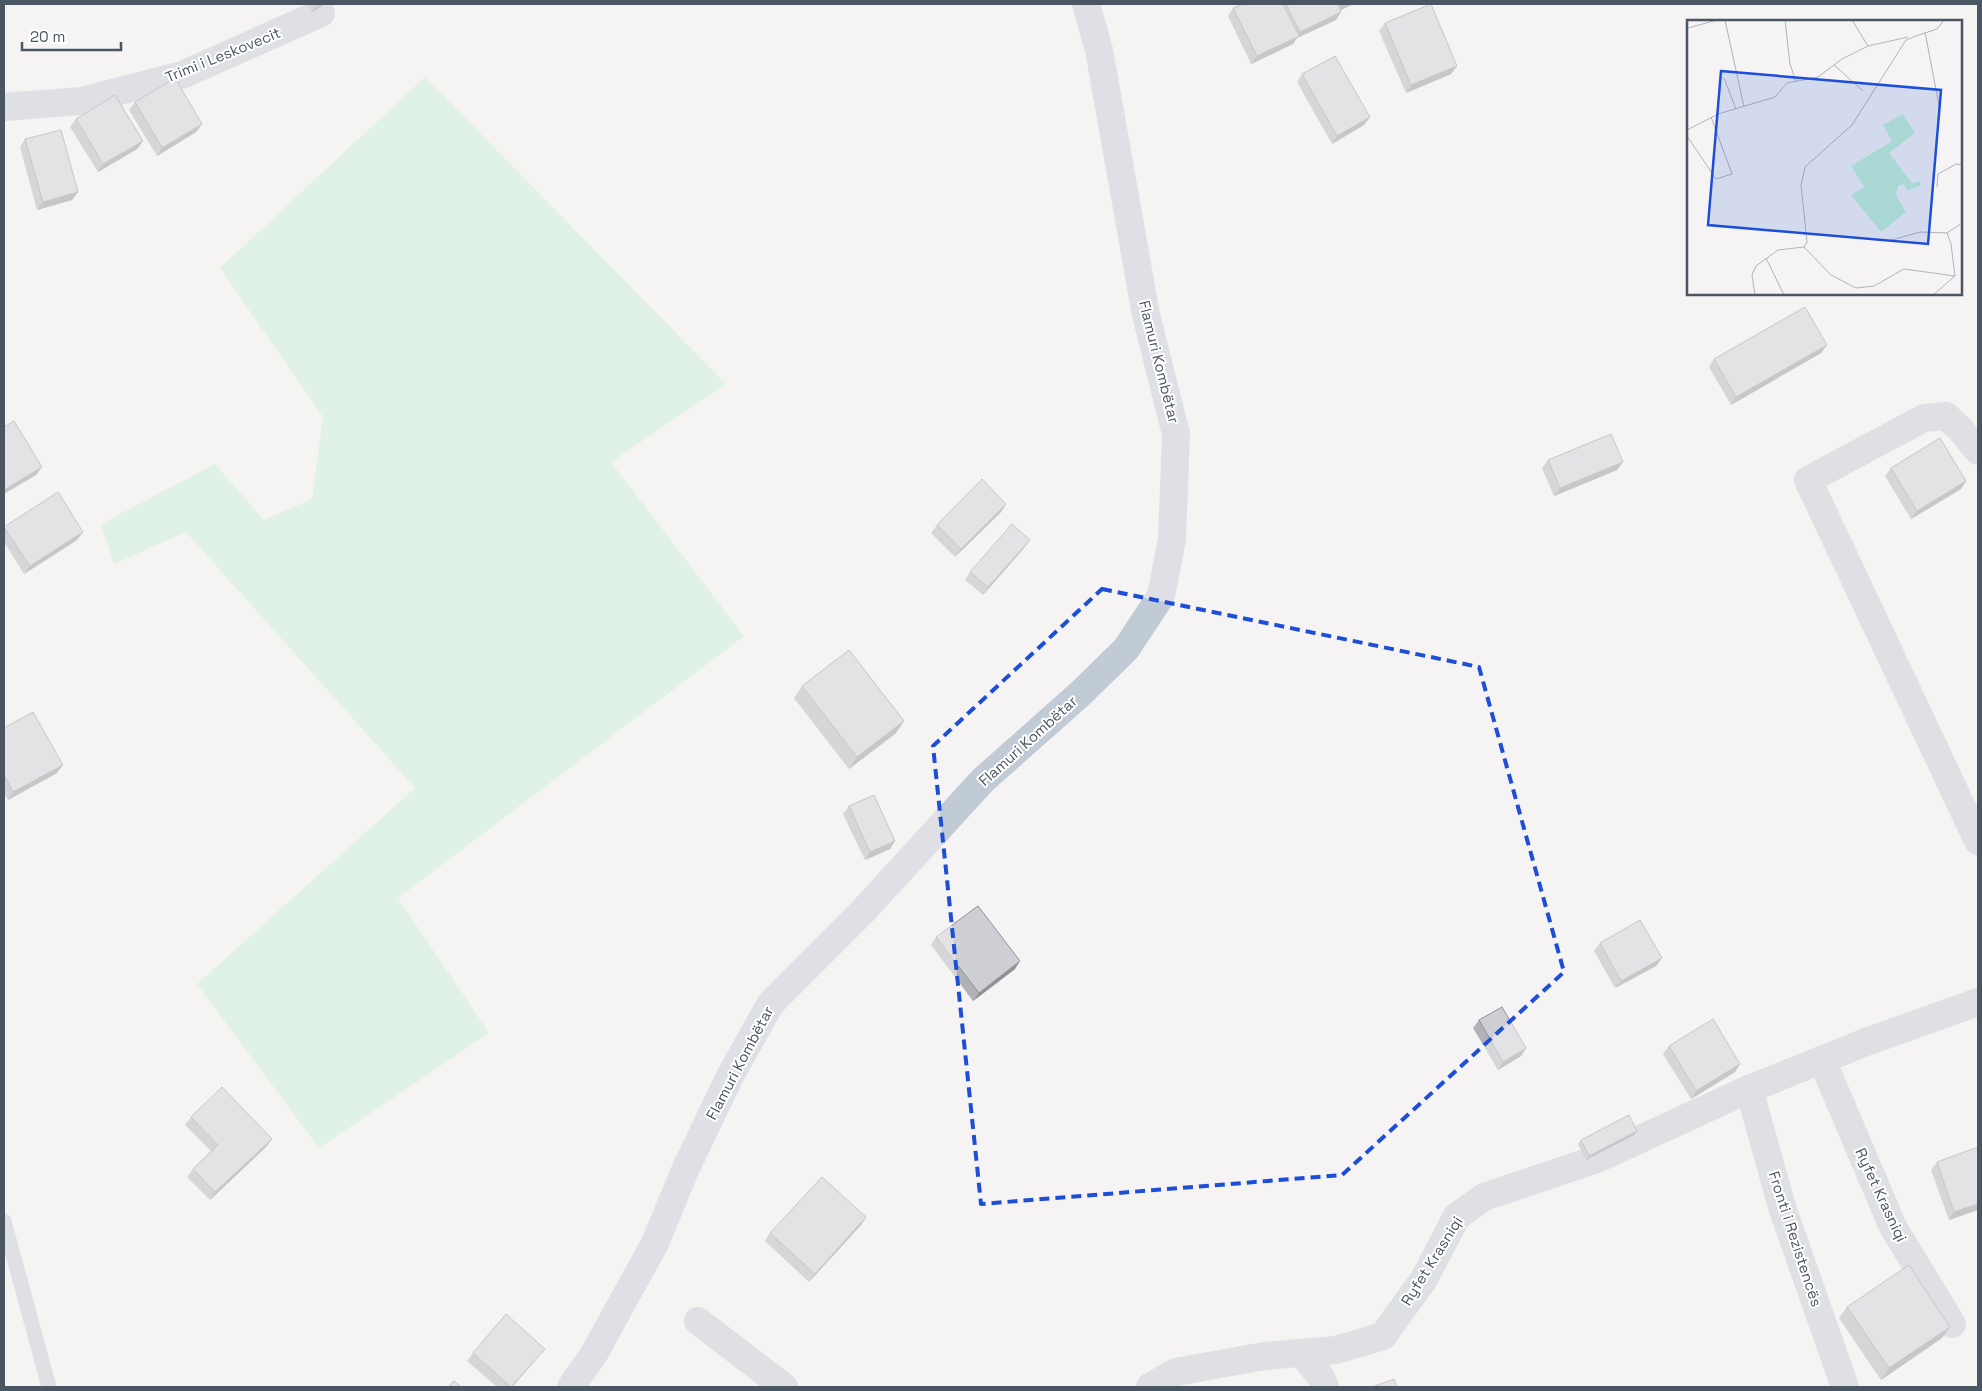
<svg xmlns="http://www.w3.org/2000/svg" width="1982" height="1391" font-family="'Space Grotesk',sans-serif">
<rect width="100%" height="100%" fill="#f5f3f3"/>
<polygon fill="#c3f1d5" points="425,77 726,384 611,462 744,636 398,898 489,1033 319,1148 197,984 415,788 186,532 114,564 101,524 215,464 264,520 312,499 323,417 220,268"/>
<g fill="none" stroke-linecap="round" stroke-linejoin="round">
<polyline stroke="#c1cad2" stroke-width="15" points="4,1221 49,1387"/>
<g stroke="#c1cad2" stroke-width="28">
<polyline points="4,107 81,101 182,75 321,13"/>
<polyline points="1978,451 1961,430 1946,416 1924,418 1808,480 1978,841"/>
<polyline points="1822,1060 1893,1227 1952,1324"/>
<polyline points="1749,1089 1783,1210 1845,1387"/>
<polyline points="698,1321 784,1387"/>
<polyline points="1302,1353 1321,1377 1325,1387"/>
<polyline points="1150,1387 1176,1372 1264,1356 1336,1350 1383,1336 1424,1279 1457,1216 1484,1197 1597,1159 1749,1089 1866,1042 1978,1002"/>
</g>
<polyline stroke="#c1cbd6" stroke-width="28" points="571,1387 594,1354 655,1243 686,1168 731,1074 771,1003 865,909 983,780 1081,693 1126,649 1161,596 1172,539 1176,434 1146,315 1099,50 1086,4"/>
</g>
<g fill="#b0b2b7">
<polygon points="308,4 325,4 312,12"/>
<polygon points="1243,4 1354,4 1341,10 1341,12 1336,20 1297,38 1293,44 1251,64 1228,16 1233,8"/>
<polygon points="1385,23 1457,66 1451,74 1406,93 1379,31"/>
<polygon points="1302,74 1370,117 1364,125 1332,144 1297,82"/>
<polygon points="135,102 202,124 196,132 157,156 129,110"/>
<polygon points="76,119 143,141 137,149 98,172 70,127"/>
<polygon points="25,139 78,192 72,200 37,210 20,147"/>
<polygon points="1827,345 1821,353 1731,405 1709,367 1714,359"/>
<polygon points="1548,460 1617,470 1554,496 1542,468"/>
<polygon points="1891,468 1966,481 1961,489 1911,519 1885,476"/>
<polygon points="1001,512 955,557 931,533 937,525"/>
<polygon points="4,527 77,540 24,574 4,542"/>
<polygon points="1024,548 983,595 965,580 970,572"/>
<polygon points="802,686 904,721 896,733 849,769 794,698"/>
<polygon points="4,728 57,773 8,800 4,793"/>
<polygon points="849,806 895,841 890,849 865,860 843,814"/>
<polygon points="936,937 1015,969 973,1001 931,945"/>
<polygon points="1600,943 1656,966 1615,988 1594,951"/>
<polygon points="1479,1020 1526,1048 1521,1056 1498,1070 1473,1028"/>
<polygon points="1669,1046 1740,1064 1735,1072 1691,1099 1663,1054"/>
<polygon points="191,1117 272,1139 266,1147 210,1200 187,1177 193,1169 211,1151 185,1125"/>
<polygon points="1634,1135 1586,1160 1578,1144 1581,1140"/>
<polygon points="1937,1162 1978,1210 1949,1220 1931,1170"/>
<polygon points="866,1217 861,1225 809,1282 765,1241 770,1233"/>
<polygon points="1847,1307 1942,1338 1881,1380 1839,1318"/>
<polygon points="473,1353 539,1356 512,1387 497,1387 467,1361"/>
</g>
<g fill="#909195">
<polygon points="318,4 325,4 312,12"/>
<polygon points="1342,4 1354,4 1334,13 1340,5"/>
<polygon points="1341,12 1336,20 1297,38 1293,44 1251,64 1257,56 1296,38 1300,32"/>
<polygon points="1457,66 1451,74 1406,93 1411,85"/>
<polygon points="1370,117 1364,125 1332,144 1337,136"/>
<polygon points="202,124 196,132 157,156 162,148"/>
<polygon points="143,141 137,149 98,172 103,164"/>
<polygon points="78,192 72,200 37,210 43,202"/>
<polygon points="1827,345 1821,353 1731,405 1736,397"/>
<polygon points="1623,462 1617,470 1554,496 1560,488"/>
<polygon points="42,467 36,475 4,494 4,490"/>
<polygon points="1966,481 1961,489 1911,519 1917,511"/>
<polygon points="1006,504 1001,512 955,557 961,549"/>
<polygon points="83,532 77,540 24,574 30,566"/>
<polygon points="1030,540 1024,548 983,595 988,587"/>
<polygon points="904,721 896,733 849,769 857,757"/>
<polygon points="63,765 57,773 8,800 13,792"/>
<polygon points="895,841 890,849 865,860 870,852"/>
<polygon points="1662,958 1656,966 1615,988 1621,981"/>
<polygon points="1020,961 1015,969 973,1001 979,993"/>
<polygon points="1526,1048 1521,1056 1498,1070 1503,1062"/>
<polygon points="1740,1064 1735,1072 1691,1099 1696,1091"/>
<polygon points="1637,1131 1634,1135 1586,1160 1589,1156"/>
<polygon points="272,1139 266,1147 210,1200 215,1192"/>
<polygon points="1978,1204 1978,1210 1949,1220 1954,1212"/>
<polygon points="866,1217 861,1225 809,1282 815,1274"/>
<polygon points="1950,1327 1942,1338 1881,1380 1889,1368"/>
<polygon points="545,1349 539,1356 512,1387 510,1387"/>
</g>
<g fill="#cdcfd5" stroke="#909195">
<polygon points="1243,4 1283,4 1299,36 1257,56 1233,8"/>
<polygon points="1286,4 1338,4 1341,12 1300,32"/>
<polygon points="1431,4 1457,66 1411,85 1385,23"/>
<polygon points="1335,56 1370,117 1337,136 1302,74"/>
<polygon points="175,78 202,124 162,148 135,102"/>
<polygon points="115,95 143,141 103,164 76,119"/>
<polygon points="61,130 78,192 43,202 25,139"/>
<polygon points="1805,307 1827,345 1736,397 1714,359"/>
<polygon points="14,421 42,467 4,490 4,427"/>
<polygon points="1611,434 1623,462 1560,488 1548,460"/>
<polygon points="1940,438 1966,481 1917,511 1891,468"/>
<polygon points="982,479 1006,504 961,549 937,525"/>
<polygon points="58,492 83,532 30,566 4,527"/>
<polygon points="1012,524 1030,540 988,587 970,572"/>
<polygon points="849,650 904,721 857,757 802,686"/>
<polygon points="33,712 63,765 13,792 4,775 4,728"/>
<polygon points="874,795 895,841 870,852 849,806"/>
<polygon points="978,906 1020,961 979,993 936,937"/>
<polygon points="1640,920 1662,958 1621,981 1600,943"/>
<polygon points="1502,1007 1526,1048 1503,1062 1479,1020"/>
<polygon points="1713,1019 1740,1064 1696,1091 1669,1046"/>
<polygon points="222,1087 272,1139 215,1192 193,1169 218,1145 191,1117"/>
<polygon points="1629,1115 1637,1131 1589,1156 1581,1140"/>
<polygon points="1978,1147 1978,1204 1954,1212 1937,1162"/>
<polygon points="822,1177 866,1217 815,1274 770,1233"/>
<polygon points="1909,1265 1950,1327 1889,1368 1847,1307"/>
<polygon points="506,1314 545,1349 511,1387 473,1353"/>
<polygon points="1394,1379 1397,1387 1372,1387"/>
<polygon points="454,1381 461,1387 448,1387"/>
</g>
<path d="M0 0H1982V1391H0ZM1102 589 1479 667 1564 972 1342 1175 981 1204 933 746Z" fill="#f5f3f3" fill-opacity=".55" fill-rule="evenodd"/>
<path fill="none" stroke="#1d4ed8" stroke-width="4" stroke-dasharray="10 6" stroke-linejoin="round" d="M1102 589 1479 667 1564 972 1342 1175 981 1204 933 746Z"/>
<g text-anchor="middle" stroke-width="4" stroke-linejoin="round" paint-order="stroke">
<g font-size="15" fill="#4a5661" stroke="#fff">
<text transform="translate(223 55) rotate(-22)" y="5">Trimi i Leskovecit</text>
<text transform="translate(1159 362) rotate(76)" y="5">Flamuri Kombëtar</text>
<text transform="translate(1028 741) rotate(-42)" y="5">Flamuri Kombëtar</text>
<text transform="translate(740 1063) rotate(-62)" y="5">Flamuri Kombëtar</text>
<text transform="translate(1881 1195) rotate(65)" y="5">Ryfet Krasniqi</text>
<text transform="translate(1795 1239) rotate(72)" y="5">Fronti i Rezistencës</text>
<text transform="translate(1432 1261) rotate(-58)" y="5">Ryfet Krasniqi</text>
</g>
</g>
<g transform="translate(1687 20)">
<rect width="275" height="275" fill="#f5f3f3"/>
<path d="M216 94 228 113 202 133 225 163 233 161 234 165 221 171 216 164 211 166 209 175 219 192 194 212 164 175 177 167 164 146 205 121 196 105Z" fill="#c3f1d5"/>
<path fill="none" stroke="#b1b4b9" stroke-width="1" d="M38 0 57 87M98 0 103 44 109 62M165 0 181 26M1 8 30 0M238 12 253 91M229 16 250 9 257 0M147 45 176 71M37 58 49 89M0 110 31 94 88 77 100 63 131 57 155 39 181 26 221 17M0 116 29 159 45 154 24 97M250 167 251 154 269 144 275 145M205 220 233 212 260 213M117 227 144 255 169 268 187 266 217 249 268 256M79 238 97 275M68 275 65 255 69 246 91 230 117 227 120 222 114 165 118 147 165 105 219 20 229 16M246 275 268 256 264 224 260 213 275 203"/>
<path fill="#1d4ed8" fill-opacity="0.15" stroke="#1d4ed8" stroke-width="2.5" d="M34 51 254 70 241 224 21 205Z"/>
<rect width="275" height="275" fill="none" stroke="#4a5661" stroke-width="2.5"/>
</g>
<rect width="1982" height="1391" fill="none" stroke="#4a5661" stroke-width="10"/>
<path d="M22 42v8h99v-8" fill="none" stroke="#4a5661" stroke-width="2.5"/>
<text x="30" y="42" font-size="15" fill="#4a5661" stroke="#ffffff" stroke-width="4" paint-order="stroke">20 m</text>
</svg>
